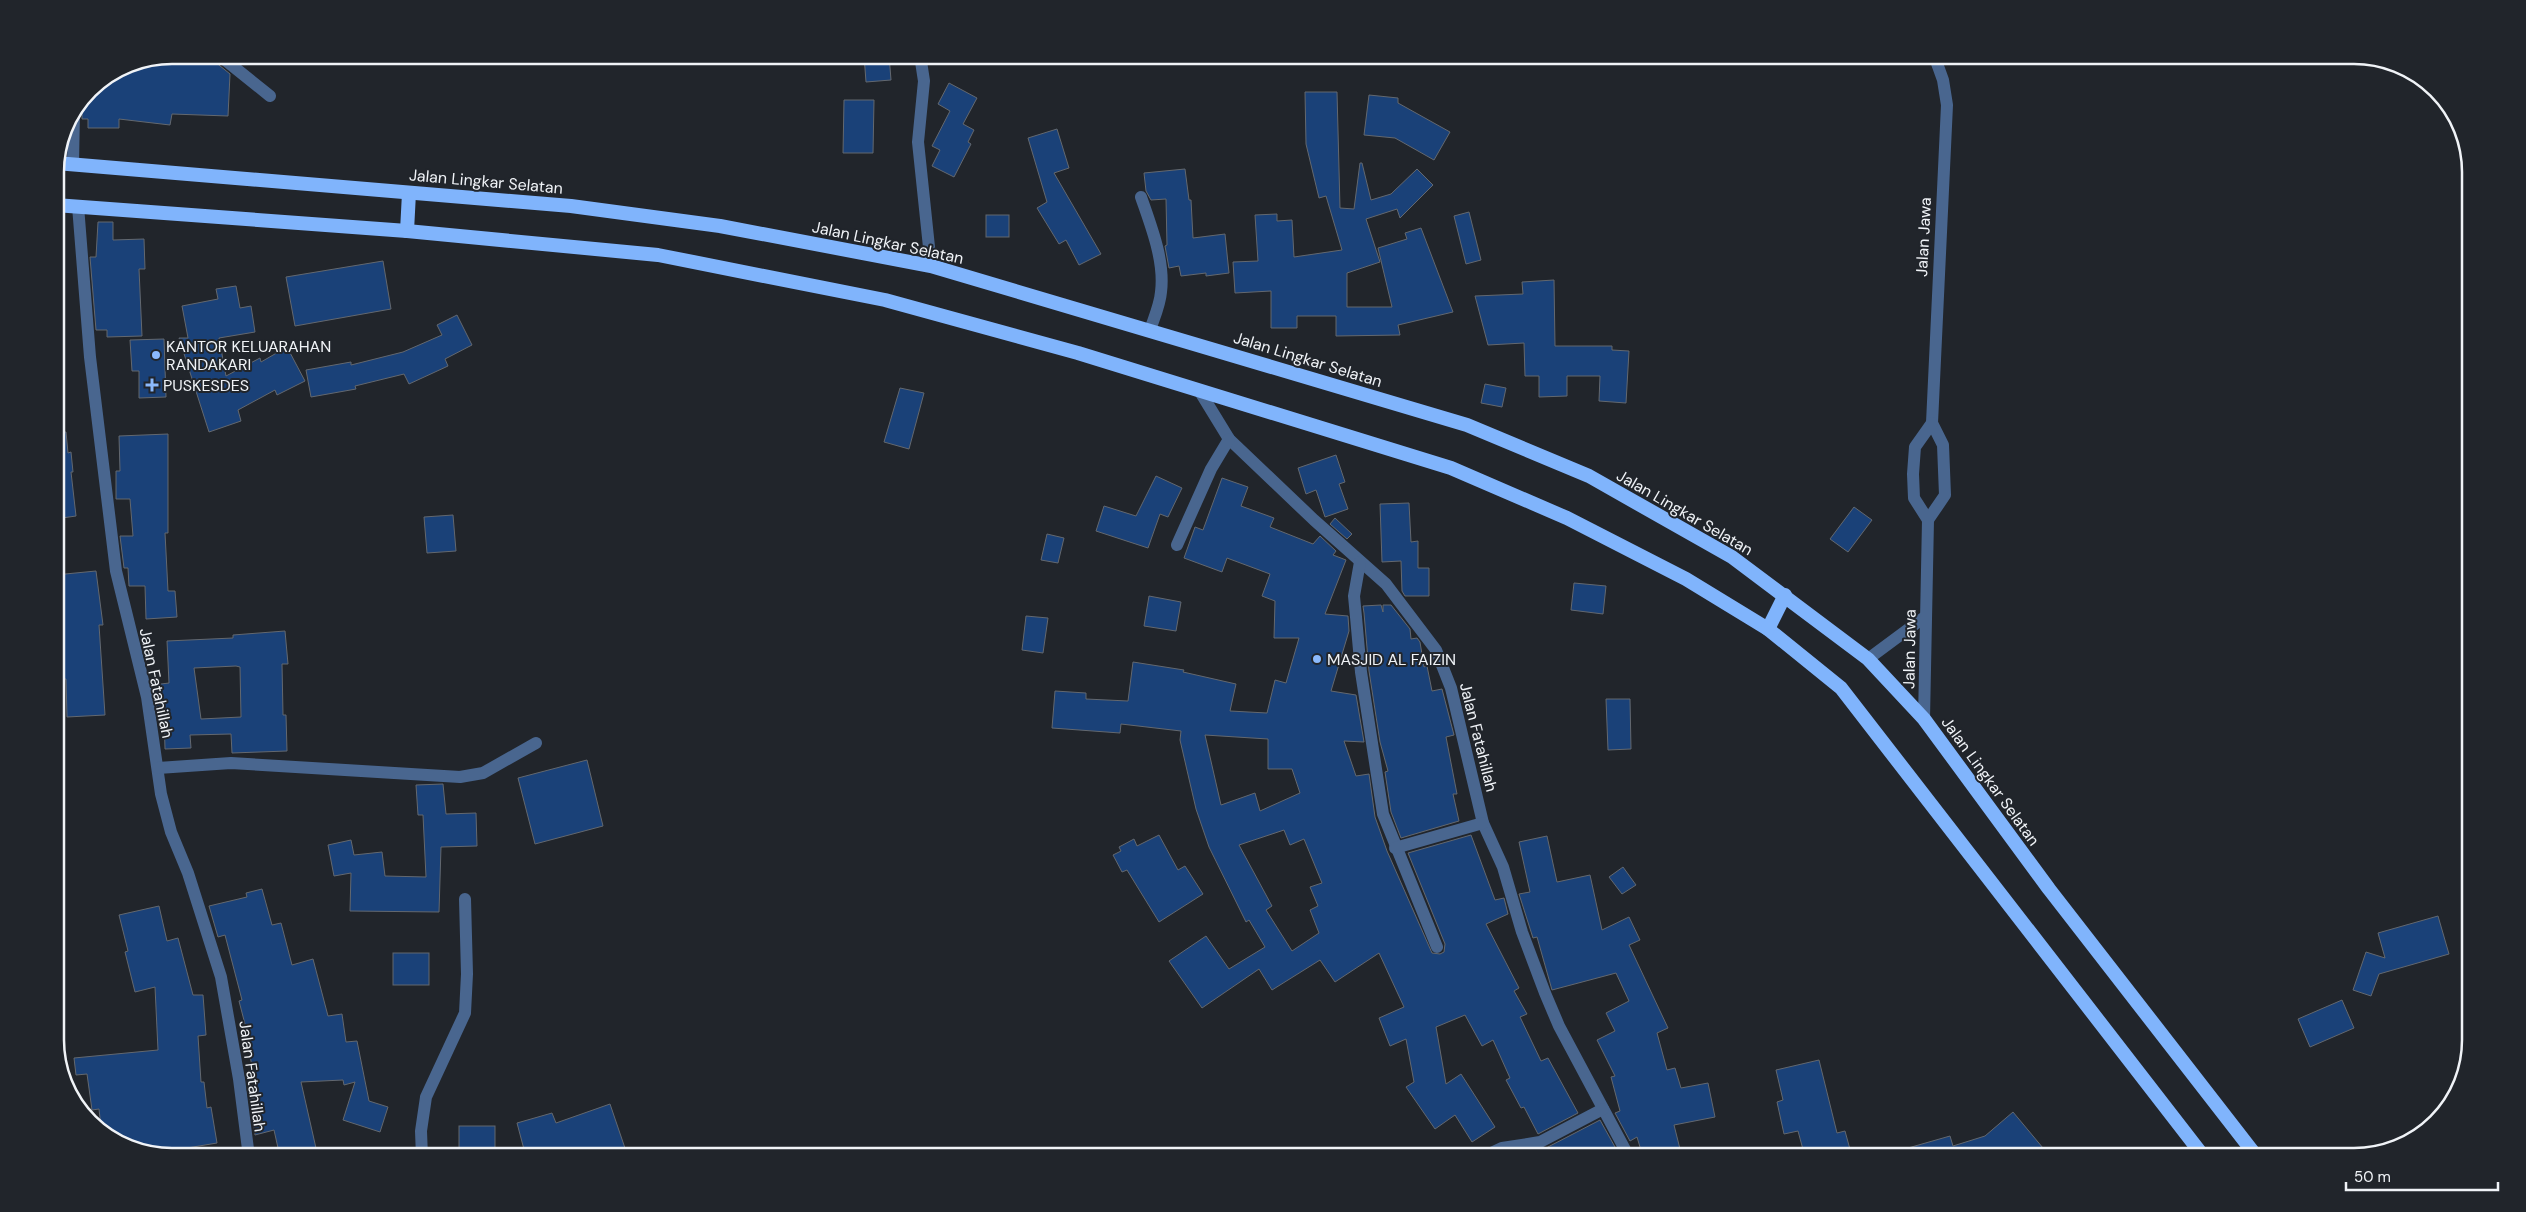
<svg xmlns="http://www.w3.org/2000/svg" width="2526" height="1212" font-family="'DM Sans',sans-serif">
<rect width="100%" height="100%" fill="#21252b"/>
<g fill="#1a4178" stroke="#63686f" fill-rule="evenodd">
<polygon points="192,55 211,55 214,61 230,74 228,116 172,114 170,125 119,119 119,128 88,128 88,119 82,119 82,101 90,89 128,64 149,60 192,64"/>
<polygon points="864,55 889,55 891,80 866,82"/>
<polygon points="949,83 977,98 963,124 974,130 968,142 971,144 954,177 932,166 940,150 932,146 950,111 938,104"/>
<polygon points="1305,92 1337,92 1340,208 1354,209 1360,163 1362,163 1371,200 1391,194 1417,169 1433,185 1400,218 1397,209 1366,219 1380,262 1347,273 1347,307 1392,307 1378,248 1407,239 1405,233 1421,228 1453,312 1398,325 1400,335 1336,336 1336,316 1297,316 1297,328 1271,328 1271,291 1235,293 1233,262 1258,261 1255,215 1277,214 1277,221 1292,220 1294,257 1342,250 1326,196 1319,198 1306,144"/>
<polygon points="1369,95 1398,98 1398,103 1450,132 1434,160 1395,138 1364,135"/>
<polygon points="844,100 874,100 873,153 843,153"/>
<polygon points="1057,129 1069,168 1054,173 1101,254 1079,265 1066,240 1059,244 1037,208 1047,202 1028,138"/>
<polygon points="1185,169 1189,200 1191,200 1193,238 1225,234 1229,273 1206,276 1206,273 1181,276 1179,266 1169,268 1165,246 1167,245 1166,199 1151,200 1146,191 1144,173"/>
<polygon points="1469,212 1481,260 1466,264 1454,216"/>
<rect x="986" y="215" width="23" height="22"/>
<polygon points="98,222 113,222 113,240 144,239 145,269 139,269 142,336 107,337 107,330 96,330 90,257 96,257"/>
<polygon points="383,261 391,309 295,326 286,277"/>
<polygon points="1554,280 1555,346 1612,346 1612,350 1629,351 1626,403 1599,401 1600,376 1567,376 1567,396 1539,397 1539,376 1525,376 1524,343 1488,345 1475,296 1523,294 1522,282"/>
<polygon points="236,286 240,308 251,306 255,332 219,338 226,376 260,358 261,362 287,347 305,381 277,395 275,390 238,410 241,421 209,432 179,338 188,338 182,306 218,299 216,289"/>
<polygon points="457,315 472,345 445,359 448,366 409,384 404,374 355,386 356,389 311,397 306,370 351,362 351,365 403,352 442,335 437,325"/>
<polygon points="164,339 166,397 139,398 139,371 132,371 130,340"/>
<polygon points="1485,384 1506,388 1502,407 1481,403"/>
<polygon points="900,388 924,393 909,449 884,442"/>
<polygon points="55,432 66,432 68,453 71,452 73,472 71,472 76,516 55,519"/>
<polygon points="168,434 168,533 165,533 168,591 175,591 177,617 146,619 145,586 129,586 128,568 124,568 120,536 133,536 130,499 116,499 116,471 120,471 119,436"/>
<polygon points="1336,455 1345,482 1339,484 1348,509 1325,517 1316,490 1306,494 1298,468"/>
<polygon points="1156,476 1182,488 1168,517 1160,514 1148,548 1096,531 1104,506 1136,516"/>
<path d="M1222 478 1248 487 1241 506 1274 518 1270 527 1313 544 1320 536 1336 551 1333 555 1346 560 1325 614 1348 616 1349 631 1331 691 1356 695 1364 742 1344 741 1356 776 1369 774 1375 817 1387 851 1432 953 1440 954 1444 952 1445 944 1408 853 1471 835 1495 900 1504 898 1508 914 1486 924 1519 988 1514 991 1527 1014 1520 1017 1541 1061 1548 1058 1578 1113 1538 1134 1524 1107 1521 1108 1506 1080 1510 1078 1493 1040 1482 1046 1465 1015 1436 1027 1446 1084 1461 1074 1495 1127 1472 1142 1455 1115 1435 1129 1406 1087 1414 1082 1406 1039 1390 1046 1379 1018 1404 1007 1379 953 1335 982 1320 960 1272 990 1259 969 1202 1008 1169 961 1206 936 1229 969 1265 947 1249 920 1246 922 1209 847 1196 809 1180 740 1181 731 1121 724 1120 733 1052 728 1055 691 1086 693V699L1128 701 1133 662 1184 670 1183 672 1236 684 1230 711 1267 713 1275 680 1286 683 1299 638H1274L1275 601 1262 596 1270 574 1227 558 1222 572 1184 558 1195 527 1203 530ZM1205 735 1268 739V769H1292L1300 793 1260 811 1255 793 1221 805ZM1284 830 1290 845 1304 839 1322 883 1310 887 1318 906 1310 910 1319 933 1292 951 1266 910 1272 906 1239 845Z"/>
<polygon points="1409,503 1411,542 1418,541 1418,568 1429,568 1429,596 1405,596 1402,591 1401,561 1382,562 1380,504"/>
<polygon points="1854,507 1872,520 1848,552 1830,539"/>
<polygon points="453,515 456,551 427,553 424,517"/>
<polygon points="1335,518 1352,534 1347,539 1330,524"/>
<polygon points="1047,534 1064,538 1058,563 1041,560"/>
<polygon points="96,571 103,625 99,625 105,715 67,717 66,679 55,680 55,575"/>
<polygon points="1574,583 1606,586 1603,614 1571,610"/>
<polygon points="1149,596 1181,602 1176,631 1144,626"/>
<polygon points="1381,605 1383,612 1383,605 1391,605 1410,629 1411,639 1417,638 1420,642 1424,667 1427,666 1432,691 1442,689 1454,735 1446,737 1457,794 1453,794 1459,821 1401,838 1391,812 1385,772 1388,771 1380,742 1369,671 1364,613 1363,606"/>
<polygon points="1026,616 1048,618 1043,653 1022,650"/>
<path d="M285 631 288 664H282L283 715H286L287 751 232 753 231 734 190 735 191 748 165 749 164 715 158 716 153 685 169 683 167 641 233 638V635ZM236 666 240 667 241 717 201 719 194 668Z"/>
<polygon points="1606,699 1630,699 1631,749 1608,750"/>
<polygon points="587,760 603,826 535,844 518,778"/>
<polygon points="443,784 446,814 476,813 477,846 441,847 439,912 350,911 351,873 334,876 328,845 351,840 354,855 382,852 385,876 426,877 423,815 418,815 416,785"/>
<polygon points="1159,835 1178,870 1185,866 1203,894 1159,922 1127,870 1122,872 1113,855 1121,851 1119,847 1134,839 1137,846"/>
<polygon points="1547,836 1557,882 1590,875 1602,930 1629,917 1640,940 1629,945 1668,1028 1657,1033 1667,1070 1675,1068 1681,1088 1708,1083 1715,1117 1674,1125 1682,1157 1643,1157 1637,1137 1630,1141 1615,1113 1620,1111 1611,1077 1615,1076 1597,1040 1615,1031 1606,1013 1629,1001 1616,973 1552,990 1537,937 1533,938 1519,894 1530,892 1519,842"/>
<polygon points="1623,867 1636,885 1622,894 1609,877"/>
<polygon points="262,889 272,925 281,923 292,965 313,959 328,1016 342,1014 346,1042 357,1041 369,1101 388,1107 380,1132 343,1120 355,1082 344,1085 343,1080 301,1082 318,1157 280,1157 274,1130 255,1135 254,1128 250,1099 259,1097 249,1052 246,1052 241,1029 246,1028 239,1001 242,1000 225,935 218,937 209,906 247,897 246,893"/>
<polygon points="159,906 167,941 178,938 193,995 203,995 206,1035 198,1036 201,1082 204,1082 207,1108 211,1107 217,1143 175,1150 176,1152 161,1155 127,1148 101,1127 99,1109 92,1110 87,1074 76,1075 74,1058 158,1050 155,987 135,992 125,952 128,951 119,915"/>
<polygon points="2438,916 2449,954 2379,974 2371,996 2353,990 2366,952 2385,958 2378,933"/>
<rect x="393" y="953" width="36" height="32"/>
<polygon points="2342,1000 2354,1028 2310,1047 2298,1019"/>
<polygon points="1819,1060 1837,1133 1845,1131 1851,1153 1836,1157 1805,1157 1798,1131 1784,1134 1777,1102 1783,1100 1776,1070"/>
<polygon points="610,1104 628,1157 526,1157 517,1123 552,1113 556,1123"/>
<polygon points="2013,1112 2043,1148 2032,1157 1894,1157 1894,1152 1950,1136 1953,1146 1985,1136"/>
<polygon points="1600,1120 1615,1147 1593,1157 1550,1157 1546,1148"/>
<rect x="459" y="1126" width="36" height="31"/>
</g>
<g fill="none" stroke-linecap="round" stroke-linejoin="round">
<g stroke="#49668f" stroke-width="12">
<polyline points="219,55 270,96"/>
<polyline points="920,55 924,81 918,142 931,266"/>
<polyline points="73,164 74,112"/>
<path d="M1141 197C1151 226 1165 261 1161 292 1160 305 1154 318 1150 330"/>
<polyline points="78,206 90,357 116,571 147,697 161,794 171,832 188,873 221,977 239,1079 249,1157"/>
<polyline points="1199,390 1229,439 1314,520 1386,584 1436,650 1451,688 1483,823 1503,867 1522,932 1545,993 1559,1026 1629,1157"/>
<polyline points="1928,520 1945,495 1943,445 1932,423 1947,105 1943,80 1934,55"/>
<polyline points="1177,545 1211,469 1229,439"/>
<polyline points="1360,562 1354,596 1356,617 1361,672 1383,814 1437,947"/>
<polyline points="1868,659 1926,616"/>
<polyline points="1924,719 1928,520 1914,498 1913,474 1915,447 1932,423"/>
<polyline points="158,768 231,763 460,777 483,773 536,743"/>
<polyline points="1395,848 1483,823"/>
<polyline points="422,1157 421,1131 426,1097 465,1013 467,974 465,899"/>
<polyline points="1483,1157 1502,1148 1540,1142 1603,1109"/>
</g>
<g stroke="#80b4fc" stroke-width="14">
<polyline points="56,163 571,206 720,226 931,266 1467,425 1589,476 1732,557 1868,659 1924,719 2049,889 2257,1157"/>
<polyline points="55,205 407,231 658,255 885,300 1078,353 1451,468 1567,518 1686,579 1768,629 1841,688 2204,1157"/>
<polyline points="407,231 409,193"/>
<polyline points="1768,629 1785,595"/>
</g>
</g>
<g fill="#8bb9fc" stroke="#21252b" stroke-width="2">
<circle cx="156" cy="355" r="5"/>
<path d="M149.5 377.5h5v5h5v5h-5v5h-5v-5h-5v-5h5z"/>
<circle cx="1317" cy="659" r="5"/>
</g>
<g text-anchor="middle" stroke-width="4" stroke-linejoin="round" paint-order="stroke">
<g font-size="16" fill="#f0f3f7" stroke="#21252b">
<text transform="translate(486 181) rotate(5)" y="6">Jalan Lingkar Selatan</text>
<text transform="translate(1923 237) rotate(-87)" y="6">Jalan Jawa</text>
<text transform="translate(888 242) rotate(12)" y="6">Jalan Lingkar Selatan</text>
<text transform="translate(1308 359) rotate(17)" y="6">Jalan Lingkar Selatan</text>
<text transform="translate(1685 512) rotate(30)" y="6">Jalan Lingkar Selatan</text>
<text transform="translate(1909 649) rotate(-89)" y="6">Jalan Jawa</text>
<text transform="translate(157 683) rotate(78)" y="6">Jalan Fatahillah</text>
<text transform="translate(1479 737) rotate(76)" y="6">Jalan Fatahillah</text>
<text transform="translate(1991 781) rotate(54)" y="6">Jalan Lingkar Selatan</text>
<text transform="translate(253 1076) rotate(82)" y="6">Jalan Fatahillah</text>
</g>
<g font-size="16" fill="#f0f3f7" stroke="#21252b" text-anchor="start">
<text x="166" y="352">KANTOR KELUARAHAN<tspan x="166" dy="18">RANDAKARI</tspan></text>
<text x="163" y="391">PUSKESDES</text>
<text x="1327" y="665">MASJID AL FAIZIN</text>
</g>
</g>
<path d="M0 0H2526V1212H0ZM172 64H2354A108 108 0 0 1 2462 172V1040A108 108 0 0 1 2354 1148H172A108 108 0 0 1 64 1040V172A108 108 0 0 1 172 64Z" fill="#21252b" fill-rule="evenodd"/>
<path fill="none" stroke="#f0f3f7" stroke-width="2.5" d="M172 64H2354A108 108 0 0 1 2462 172V1040A108 108 0 0 1 2354 1148H172A108 108 0 0 1 64 1040V172A108 108 0 0 1 172 64Z"/>
<path d="M2346 1182v8h152v-8" fill="none" stroke="#f0f3f7" stroke-width="2.5"/>
<text x="2354" y="1182" font-size="15" fill="#f0f3f7" stroke="#21252b" stroke-width="4" paint-order="stroke">50 m</text>
</svg>
